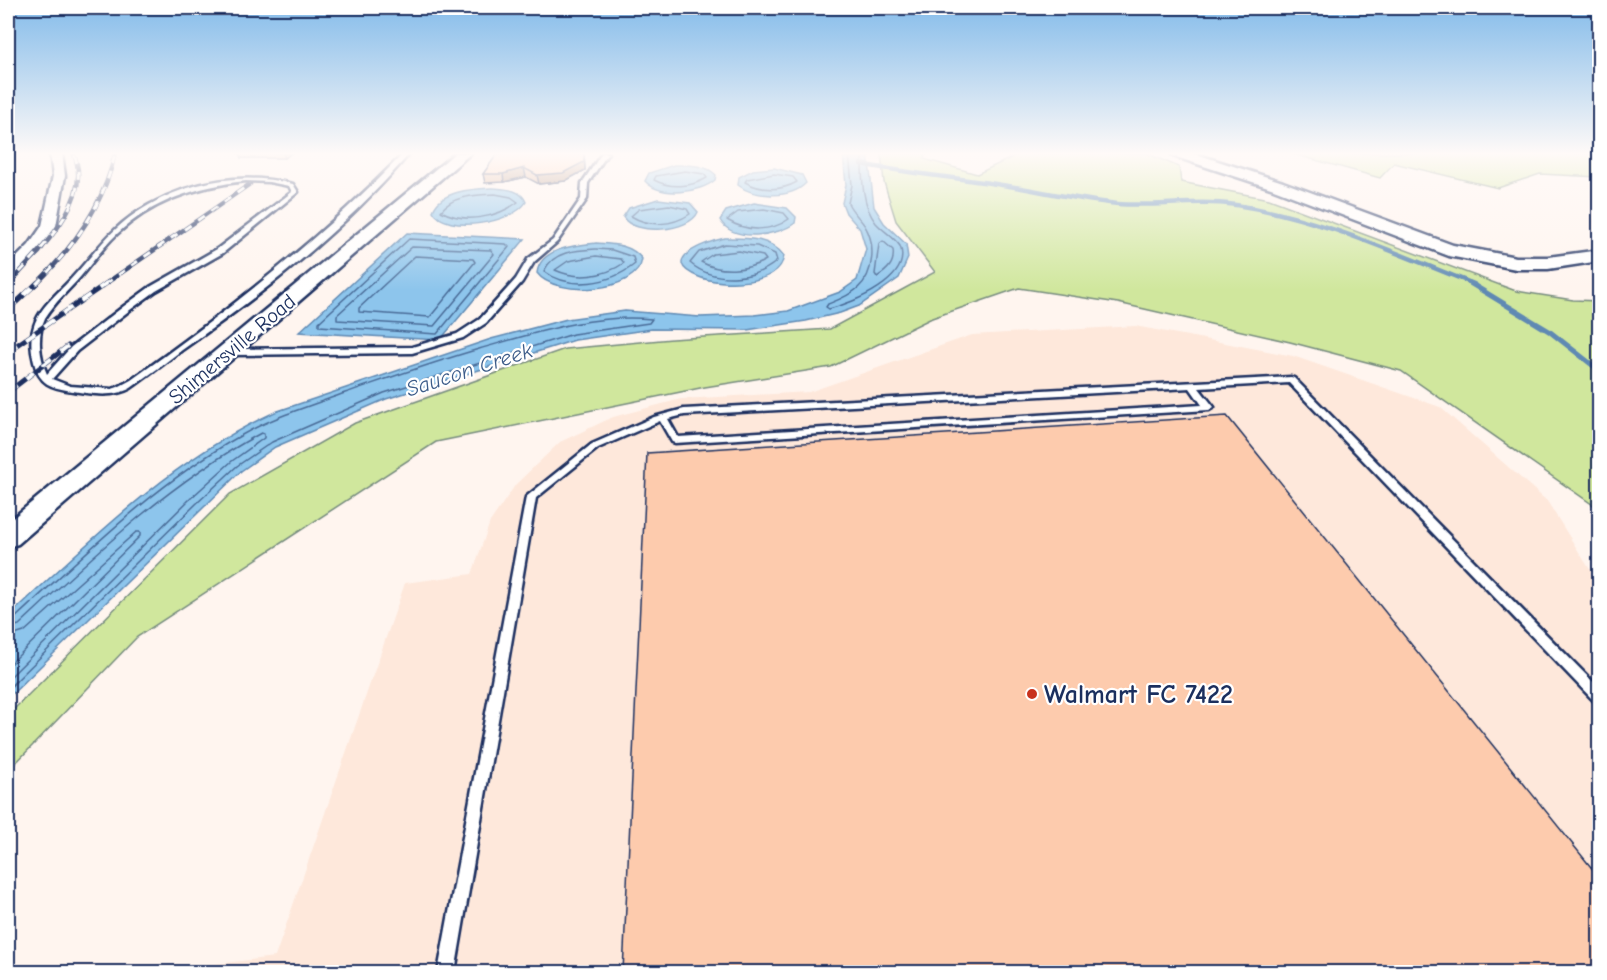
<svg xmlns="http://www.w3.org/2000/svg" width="1607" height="980" font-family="'Comic Neue',sans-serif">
<rect width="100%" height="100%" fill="#fff5ef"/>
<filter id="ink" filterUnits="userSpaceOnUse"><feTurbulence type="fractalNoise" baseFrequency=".0167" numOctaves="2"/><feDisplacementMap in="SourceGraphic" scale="12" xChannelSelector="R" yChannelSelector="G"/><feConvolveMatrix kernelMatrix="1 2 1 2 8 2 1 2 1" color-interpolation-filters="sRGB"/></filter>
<g filter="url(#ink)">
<polygon fill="#fee8db" points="1135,326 1293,356 1440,407 1547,501 1589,568 1599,577 1599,972 146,972 275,957 405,583 472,574 490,522 516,484 560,442 613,417 681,399 809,392 972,335"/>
<g fill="#d0e79d" stroke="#768b7e" stroke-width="1.5">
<polygon points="881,153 925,153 924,159 977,174 1013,157 1012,153 1146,153 1179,167 1181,182 1269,199 1516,291 1573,300 1599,301 1599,509 1401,371 1290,342 1118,303 1019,288 932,318 831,367 705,387 436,442 137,637 8,771 8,715 230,494 355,423 565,349 672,339 830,329 935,272 896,221 884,182"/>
<polygon points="1290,153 1599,153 1599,177 1540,174 1498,188 1394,163 1380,178"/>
</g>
<g fill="#8dc5ec" stroke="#5f89b3" stroke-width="1.5">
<path d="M843 153H868L874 207 884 223 906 244 908 258 899 278 859 306 840 313 806 321 747 330 652 329 575 340 386 399 275 447 241 471 8 698V617C90 541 172 459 275 412L491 339 567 319 625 311 700 317 754 315 788 311 840 292 857 280 866 249 860 229 846 213 842 203 846 185Z"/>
<path d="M674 165C688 165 706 164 716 175L715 180C700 193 660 198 645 181L649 173Z"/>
<path d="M774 168 802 175 806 183C791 199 754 198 738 185L739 177 753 170Z"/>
<path d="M493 188C505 189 521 189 526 202 514 223 445 235 433 211 441 190 474 189 493 188Z"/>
<path d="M658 199 690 203 698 212C690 232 634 236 623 217L629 208Z"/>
<path d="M754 203 787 208 796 217 795 223C778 236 733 243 720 220L726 211Z"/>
<polygon points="407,233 525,239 440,340 299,332"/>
<path d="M725 238C746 238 771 237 784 256 780 286 721 286 699 277 656 260 706 242 725 238Z"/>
<path d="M596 243C613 244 631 244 642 259 638 293 555 298 537 273 540 248 576 245 596 243Z"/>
</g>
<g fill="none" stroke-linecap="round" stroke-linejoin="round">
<g stroke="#496b97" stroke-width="1.5">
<path d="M849 153 852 185 848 203C852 212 860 218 865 226 876 244 874 274 858 288 849 296 838 300 828 304L826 307 829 309C853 303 913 279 900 246 893 236 883 231 876 223 861 204 862 176 862 153"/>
<path d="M685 171 704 174 707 178C691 187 671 189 654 180L656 176Z"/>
<path d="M774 174 793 177 797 182C781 191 761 191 745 182L747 179Z"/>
<path d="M495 194 511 197 518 202C497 218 464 224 441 211 452 195 478 195 495 194Z"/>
<path d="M669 205 687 209 690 214C672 226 649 227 631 216L639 209Z"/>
<path d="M764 209 784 213 789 219C771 232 746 232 727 220L738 212Z"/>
<polygon points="409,239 506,244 509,247 437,334 319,326 319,322"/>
<path d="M883 241 893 250C895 263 888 270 877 277L875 274 879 244Z"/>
<path d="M725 244 757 246 775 254 777 261C754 281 714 283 690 263L699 252Z"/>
<polygon points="412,247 491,250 494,254 434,326 337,320 337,315"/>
<path d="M596 249 612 250 633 257 635 264C610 284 570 291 544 271 553 251 577 250 596 249Z"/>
<path d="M739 251 763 256 766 260C746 271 721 273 701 262L713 254Z"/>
<polygon points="415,256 473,259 475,262 430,317 359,312 359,308"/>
<path d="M596 256 621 259 624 263C604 277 577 280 555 270L568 261Z"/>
<path d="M8 620 14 619C85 554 155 484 240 436 273 417 309 406 345 393 389 378 434 362 479 349 535 333 593 313 652 319L649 323 573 334 384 393 272 442 237 466 196 504 15 682"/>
<path d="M8 628 19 625C95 554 169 483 261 433L264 434V438L232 461 191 498 8 679"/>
<polyline points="8,637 24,632 136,532 140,532 140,536 8,666"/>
</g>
<polyline stroke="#496b97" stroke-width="2" points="8,689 16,681"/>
<path stroke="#5f89b3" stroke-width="4.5" d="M861 164C906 173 951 177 996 184 1037 190 1077 200 1118 204 1157 207 1197 199 1236 205 1318 217 1397 254 1474 284"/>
<polyline stroke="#5f89b3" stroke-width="5" points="1470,283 1549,331 1600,371"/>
<defs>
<g id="service">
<path d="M404 153H410C345 229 264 293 182 350 165 363 148 376 131 388 113 398 92 394 73 391 51 388 39 384 34 362 31 351 30 337 34 326 40 307 57 294 70 280 98 250 111 226 149 205 193 180 244 172 293 184L298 192 223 253 156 291 130 310 77 351 52 379 70 386 112 389 118 387 131 380C229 310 320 239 404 153ZM246 181 269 182 289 186 292 192 217 249 150 287 124 306 71 347 47 374C39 356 37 335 45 318 55 302 69 290 81 276 93 262 103 247 117 234 152 201 198 186 246 181Z"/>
<polygon points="602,153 608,153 588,183 587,199 557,242 534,262 522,282 486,323 463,338 412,353 229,355 225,352 229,349 412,347 457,334 480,319 516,279 528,259 553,240 581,199 582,183"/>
<path d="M1291 377 1294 378 1600 689V703L1595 702 1289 383 1199 388 1214 407 1209 410 675 443 672 442 660 421 598 448 536 498 455 972H438L526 497 592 444 654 417 684 409ZM1190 388 1202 405 678 437 668 419 684 415Z"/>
</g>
<polygon id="minor" points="50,153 62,153 65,176 56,226 39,252 13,276 8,277 8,266 29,245 42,226 53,176"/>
<g id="tertiary">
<polygon points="455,153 471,153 18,544 8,547 8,522"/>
<polygon points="1171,153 1193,153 1283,182 1453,245 1516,257 1548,257 1600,250 1600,261 1548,269 1516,269 1449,256 1271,188 1173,156"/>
</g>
</defs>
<use href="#service" stroke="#1b2f5e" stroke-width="5"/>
<use href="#minor" stroke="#1b2f5e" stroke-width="5"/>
<use href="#tertiary" stroke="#1b2f5e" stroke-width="5"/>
<use href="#service" fill="#fff" fill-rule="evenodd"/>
<use href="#minor" fill="#fff" fill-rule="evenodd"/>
<use href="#tertiary" fill="#fff" fill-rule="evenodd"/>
<defs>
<g id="rail-far1">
<path d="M9 284C37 253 96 198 73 153"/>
<path d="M36 284C74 247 104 205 115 153"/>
<polyline points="105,284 250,184"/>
</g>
<g id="rail">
<polyline points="8,285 10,283"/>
<polyline points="8,310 37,283"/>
<polyline points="8,351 107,283"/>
<polyline points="8,392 68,346"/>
</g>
</defs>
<use href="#rail-far1" stroke="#1b2f5e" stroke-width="4.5"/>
<use href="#rail" stroke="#1b2f5e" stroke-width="5"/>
<use href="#rail-far1" stroke="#fff" stroke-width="3" stroke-dasharray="8" stroke-linecap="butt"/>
<use href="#rail" stroke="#fff" stroke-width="4" stroke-dasharray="11" stroke-linecap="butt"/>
</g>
<g fill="#daaf95" stroke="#1b2f5e" stroke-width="1.5">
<polygon points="239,153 291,153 285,158 241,158"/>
<polygon points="498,153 584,153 585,170 565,181 539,184 526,177 504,182 485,183 483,174"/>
</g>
<g fill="#b18e79" stroke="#1b2f5e" stroke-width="1.5">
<polygon points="283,153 291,153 285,158"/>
<polygon points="584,153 585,170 565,181 539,184 537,175"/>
<polygon points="524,168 526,177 504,182 503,174"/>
</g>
<g fill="#fdcbad" stroke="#1b2f5e" stroke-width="1.5">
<polygon points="498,153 584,153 584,162 563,173 537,175 524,168 503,174 483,174"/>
<polygon points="1227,416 1599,877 1599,972 623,972 647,453"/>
</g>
</g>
<linearGradient id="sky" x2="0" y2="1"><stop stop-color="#83bbea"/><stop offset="0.53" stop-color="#fffaf8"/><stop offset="1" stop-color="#fffaf8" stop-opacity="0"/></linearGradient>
<rect width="1607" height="290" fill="url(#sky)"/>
<circle fill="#c8321e" stroke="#fff" stroke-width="2" cx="1032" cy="694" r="6"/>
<g text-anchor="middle" stroke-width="4.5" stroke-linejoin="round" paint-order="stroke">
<g font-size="21" fill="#1b2f5e" stroke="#fff">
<text transform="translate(232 349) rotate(-40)" y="7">Shimersville Road</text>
</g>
<g font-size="22" font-style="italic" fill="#3d5c89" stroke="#fff">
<text transform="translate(469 369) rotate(-18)" y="8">Saucon Creek</text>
</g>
<g font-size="26" font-weight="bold" fill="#1b2f5e" stroke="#fff" text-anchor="start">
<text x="1044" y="703">Walmart FC 7422</text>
</g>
</g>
<rect width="1607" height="980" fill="none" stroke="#fff" stroke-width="30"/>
<rect x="15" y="15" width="1577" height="950" fill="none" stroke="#1b2f5e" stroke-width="2" filter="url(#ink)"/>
</svg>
